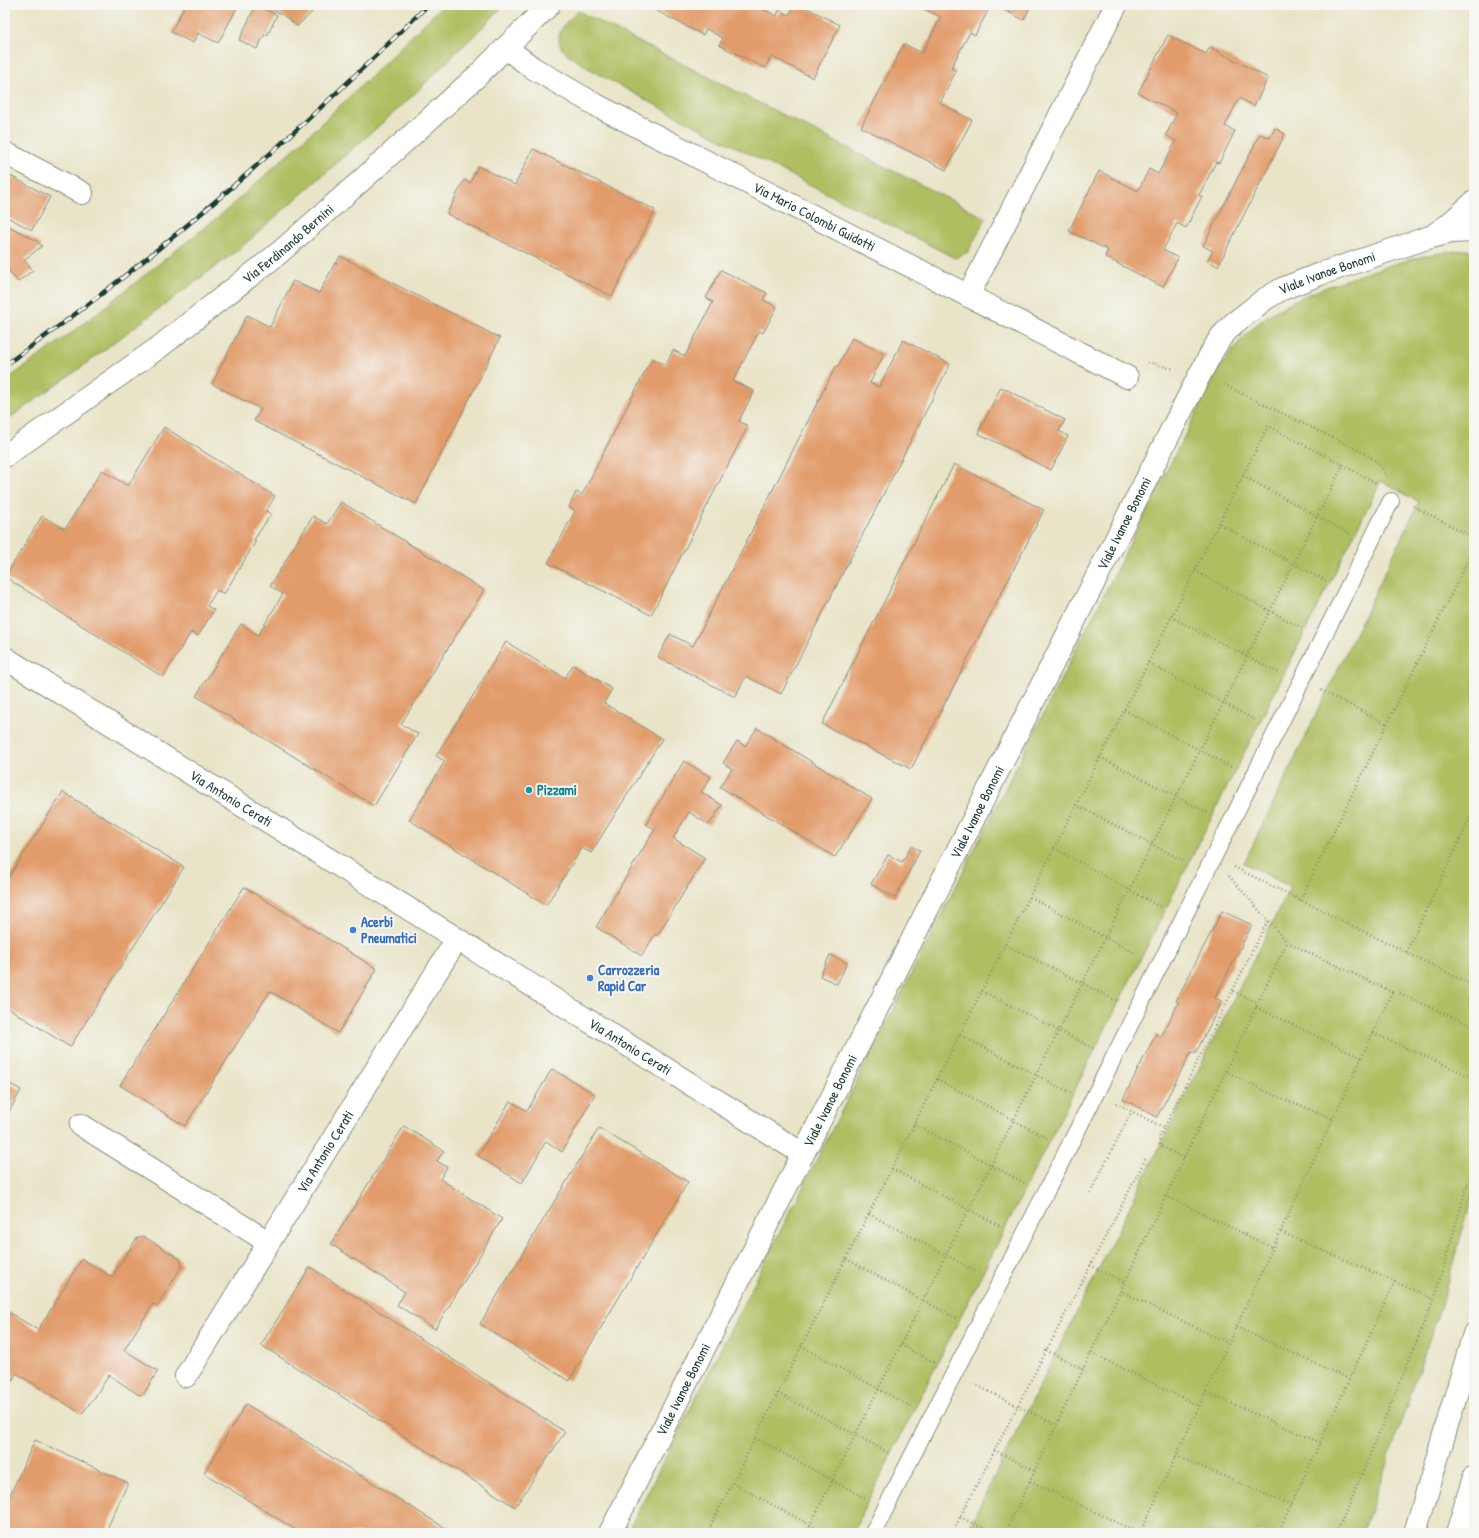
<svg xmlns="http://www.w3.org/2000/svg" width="1479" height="1538" font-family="'Patrick Hand',sans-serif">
<rect width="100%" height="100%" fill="#f6f6f2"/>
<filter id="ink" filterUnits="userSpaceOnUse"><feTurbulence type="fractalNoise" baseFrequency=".025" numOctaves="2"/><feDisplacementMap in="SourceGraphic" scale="8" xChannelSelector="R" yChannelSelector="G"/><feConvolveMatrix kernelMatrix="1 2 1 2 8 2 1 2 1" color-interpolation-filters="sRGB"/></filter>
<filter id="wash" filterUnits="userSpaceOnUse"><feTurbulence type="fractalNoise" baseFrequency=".012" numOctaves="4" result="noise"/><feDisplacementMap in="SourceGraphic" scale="16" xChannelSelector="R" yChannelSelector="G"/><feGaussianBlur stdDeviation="0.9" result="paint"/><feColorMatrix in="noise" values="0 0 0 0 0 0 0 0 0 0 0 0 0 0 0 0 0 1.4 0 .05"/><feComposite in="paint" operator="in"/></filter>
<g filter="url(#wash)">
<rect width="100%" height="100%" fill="#e9e4c7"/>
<g fill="#afbe61" stroke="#677e4a">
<polygon points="443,5 505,5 406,102 239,249 76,371 5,421 5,381 77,329 223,213 295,148 362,85"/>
<path d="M578 11 986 218 968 252 955 258C845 202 733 147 624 88 611 81 567 58 561 47 554 31 568 21 578 11Z"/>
<path d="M1467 250 1474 251V1191L1441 1305 1363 1533H966L1290 887 1244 863 1419 502 1381 481 852 1533H627L1213 380C1226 357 1240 338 1261 321 1283 303 1311 293 1337 283 1380 268 1421 253 1467 250Z"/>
</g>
<g id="blocks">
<g fill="#e29b6b">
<polygon points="185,5 232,5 237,8 218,43 198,33 193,43 171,32"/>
<polygon points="256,5 277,15 267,36 265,34 257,49 239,40"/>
<polygon points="263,5 320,5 297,26 283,15"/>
<polygon points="652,5 760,5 759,7 777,16 779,10 789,15 795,5 801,5 840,25 813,78 771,56 765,68 719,45 723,38 706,29 703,35 651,8"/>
<polygon points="924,5 991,5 975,35 970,32 951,68 956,71 940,103 972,120 946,170 861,127 904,44 922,53 941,17 922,8"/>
<polygon points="995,5 1031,5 1024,20"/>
<polygon points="1168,35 1206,54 1210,47 1268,78 1254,106 1239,98 1225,126 1235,131 1219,163 1216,162 1199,195 1202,196 1186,228 1177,223 1163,250 1178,258 1163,287 1105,257 1108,250 1069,231 1099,171 1138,191 1149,169 1158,174 1176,141 1166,135 1177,113 1138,93"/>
<polygon points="1275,128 1285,134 1218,266 1207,261 1213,251 1203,246 1260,134 1270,138"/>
<polygon points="533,149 655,210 612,296 447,214 464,180 470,183 478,166 515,185"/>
<polygon points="5,173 50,197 32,230 5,216"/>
<polygon points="5,224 37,241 42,246 24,260 33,270 18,282 5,266"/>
<polygon points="340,256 500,338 416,504 254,421 261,409 212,384 247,315 270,327 293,281 319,293 335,263 336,264"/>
<polygon points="721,270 767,293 763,300 777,307 763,333 759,331 733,381 754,391 739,421 748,426 651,615 548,563 575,511 569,507 576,492 582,495 652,358 666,365 673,350 685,356 713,302 706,298"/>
<polygon points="852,338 884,354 870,383 879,387 903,340 950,364 781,694 746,676 735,697 658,657 670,634 693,646 836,366 838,366"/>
<polygon points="1001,387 1065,420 1059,431 1068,436 1051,470 978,433"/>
<polygon points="164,427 275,496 266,511 271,514 254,540 256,541 224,594 217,590 207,606 214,610 198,636 191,632 163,677 5,577 42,516 65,529 102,470 128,486"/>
<polygon points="954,464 1044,510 911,769 822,724"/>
<polygon points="341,502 484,590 401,724 418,734 374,806 196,696 241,624 258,635 283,594 270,586 313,516 327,524"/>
<polygon points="506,642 565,678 573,665 612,689 604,703 662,739 591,853 582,848 546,905 409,820 445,761 436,756"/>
<polygon points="757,728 872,799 835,857 720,787 732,769 723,763 737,741 745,746"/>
<polygon points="684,761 711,777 701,792 722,805 709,825 689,812 673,838 705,858 657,936 655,934 642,956 596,927 655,829 646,824"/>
<polygon points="63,792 184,867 70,1047 5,1006 5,883"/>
<polygon points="911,846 920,851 895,898 871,884 888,855 902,862"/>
<polygon points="244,887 377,969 338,1033 270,991 185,1126 120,1085"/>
<polygon points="1222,911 1252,925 1215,998 1222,1001 1213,1019 1195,1054 1191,1052 1157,1117 1123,1099 1156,1034 1161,1037 1179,1002 1176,1001"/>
<polygon points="830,955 847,963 837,984 820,976"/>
<polygon points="552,1069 595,1094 562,1152 546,1141 522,1183 478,1156 510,1101 527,1111"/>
<polygon points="5,1081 21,1090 5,1119"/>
<polygon points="404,1126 444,1151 437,1161 447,1167 440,1179 502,1219 435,1329 397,1305 405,1292 331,1244"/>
<polygon points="599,1128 688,1182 569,1381 480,1324"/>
<polygon points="143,1236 180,1259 182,1266 157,1306 153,1304 124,1350 158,1371 144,1393 139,1395 109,1375 93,1400 92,1400 82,1414 16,1373 5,1398 5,1310 38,1330 82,1259 112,1277 137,1238"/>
<polygon points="310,1267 565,1432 515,1507 261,1345"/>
<polygon points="246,1404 453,1533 301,1533 204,1473"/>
<polygon points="35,1440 128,1483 105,1533 5,1533 5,1506"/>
</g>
</g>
</g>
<g filter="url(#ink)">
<use href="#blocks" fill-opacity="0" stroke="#84907e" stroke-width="1"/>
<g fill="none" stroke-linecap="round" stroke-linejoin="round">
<defs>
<polyline id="lane" points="873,1533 1091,1103 1391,501"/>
<g id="street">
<path id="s1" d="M506 48 533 68 596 105 1127 377"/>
<polyline points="5,153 82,193"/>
<polyline points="1435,234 1448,225 1474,202"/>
<polyline points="968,296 1116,5"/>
<path id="s2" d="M5 456 158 348 279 253 363 179 476 77 549 5"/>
<path id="s3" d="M5 658 803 1154"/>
<polyline points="81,1125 268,1242"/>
<path id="s4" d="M186 1376 457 939"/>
<path id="s5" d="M610 1533 1199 376 1214 348 1221 337 1233 324 1265 299 1282 289 1320 274 1427 238 1451 232 1474 231"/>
</g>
<g id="highway">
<polyline points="1415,1533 1474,1334"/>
<polyline points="1457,1533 1474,1477"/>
</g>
</defs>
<use href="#lane" stroke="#84907e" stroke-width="18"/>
<use href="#street" stroke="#84907e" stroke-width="24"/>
<use href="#highway" stroke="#84907e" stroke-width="24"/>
<g stroke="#84907e" stroke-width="2.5" stroke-dasharray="1 3" stroke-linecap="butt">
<polyline points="1148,362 1174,369"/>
<path d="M1224 385 1366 454C1376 461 1384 466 1387 479"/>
<polyline points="1343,465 1376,483"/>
<polyline points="1243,476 1350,534"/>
<polyline points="1413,506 1474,538"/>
<polyline points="1219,524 1326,581"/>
<polyline points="1195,571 1302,628"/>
<polyline points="1171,617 1279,673"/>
<polyline points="1148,663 1255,720"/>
<polyline points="1321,690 1387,724"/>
<polyline points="1124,710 1233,768"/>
<polyline points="1100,757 1210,814"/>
<polyline points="1076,805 1186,862"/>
<polyline points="1054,848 1162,908"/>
<polyline points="1234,867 1474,986"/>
<polyline points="1030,897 1138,955"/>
<polyline points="1300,900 1474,548"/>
<polyline points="1005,944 1117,1001"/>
<polyline points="1406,952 1474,810"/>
<polyline points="982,991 1093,1048"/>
<polyline points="1233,991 1258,1003"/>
<polyline points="1392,992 1397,992 1474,1027"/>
<polyline points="1256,1007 1362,1058"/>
<polyline points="1373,1033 1474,1078"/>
<polyline points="960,1035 1071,1093"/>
<polyline points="1225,1071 1276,1096 1333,1119"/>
<polyline points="937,1079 1047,1138"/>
<polyline points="1116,1103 1164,1128"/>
<polyline points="914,1124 1025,1183"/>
<polyline points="1184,1158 1160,1146 1159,1138 1268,920"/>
<polyline points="892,1169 1002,1227"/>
<polyline points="1090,1193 1132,1111"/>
<polyline points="1166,1196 1273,1248"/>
<polyline points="869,1214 979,1273"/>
<polyline points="1281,1232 1434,1299 1350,1503 1336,1533"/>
<polyline points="846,1259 956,1318"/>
<polyline points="1090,1265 1124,1282"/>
<polyline points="1120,1291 1228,1343"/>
<polyline points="1434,1299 1474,1162"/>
<polyline points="1236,1327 1349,1379"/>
<polyline points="901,1345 935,1363"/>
<polyline points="801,1346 911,1407"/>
<polyline points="1046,1350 1083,1369"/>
<polyline points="1091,1353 1199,1406"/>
<polyline points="974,1384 1056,1425"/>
<polyline points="1206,1392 1320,1443"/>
<polyline points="778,1393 889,1453"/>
<polyline points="755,1438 865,1498"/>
<polyline points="994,1450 1035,1471"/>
<polyline points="1176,1456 1291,1505"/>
<polyline points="1030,1481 1139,1533"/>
<polyline points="732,1483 825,1533"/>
<polyline points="960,1517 992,1533"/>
<polyline points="710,1528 718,1533"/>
<polyline points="707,1533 1268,426 1343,465 806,1533"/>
<polyline points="952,1533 1146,1158"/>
<polyline points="1005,1533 1287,942"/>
<polyline points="1140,1533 1392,992 1287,942 1229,876"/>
<polyline points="1278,1533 1395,1281"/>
</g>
<use href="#lane" stroke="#fff" stroke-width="16"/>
<use href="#street" stroke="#fff" stroke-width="22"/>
<use href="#highway" stroke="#fff" stroke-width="22"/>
<defs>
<path id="rail" d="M5 365C157 259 296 135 428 5"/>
</defs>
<use href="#rail" stroke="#1f3d34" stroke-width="4.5"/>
<use href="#rail" stroke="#f6f6f2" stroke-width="3" stroke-dasharray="9" stroke-linecap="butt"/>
</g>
</g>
<circle fill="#0f9aa8" stroke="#f6f6f2" stroke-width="1.5" cx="529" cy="790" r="4"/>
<g fill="#3f7fe0" stroke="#f6f6f2" stroke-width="1.5">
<circle cx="353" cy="930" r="4"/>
<circle cx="590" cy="978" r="4"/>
</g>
<g text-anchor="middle" stroke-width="4" stroke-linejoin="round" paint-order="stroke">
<g font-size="14" fill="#1f3d34" stroke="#f6f6f2">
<text dy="5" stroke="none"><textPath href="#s1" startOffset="352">Via Mario Colombi Guidotti</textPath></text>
<text dy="5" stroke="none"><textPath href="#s2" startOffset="354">Via Ferdinando Bernini</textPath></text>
<text dy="5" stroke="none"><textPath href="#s5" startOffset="1469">Viale Ivanoe Bonomi</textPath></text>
<text dy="5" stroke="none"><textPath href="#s5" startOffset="1133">Viale Ivanoe Bonomi</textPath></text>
<text dy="5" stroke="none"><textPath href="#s3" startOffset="266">Via Antonio Cerati</textPath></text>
<text dy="5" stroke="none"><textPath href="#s5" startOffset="809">Viale Ivanoe Bonomi</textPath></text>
<text dy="5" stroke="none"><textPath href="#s3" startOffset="736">Via Antonio Cerati</textPath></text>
<text dy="5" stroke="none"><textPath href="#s5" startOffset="485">Viale Ivanoe Bonomi</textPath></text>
<text dy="5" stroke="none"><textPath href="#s4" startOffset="264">Via Antonio Cerati</textPath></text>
<text dy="5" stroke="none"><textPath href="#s5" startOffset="161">Viale Ivanoe Bonomi</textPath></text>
</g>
<g font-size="14" font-weight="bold" fill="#0d838f" stroke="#f6f6f2" text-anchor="start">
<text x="537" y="795">Pizzami</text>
</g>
<g font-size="14" font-weight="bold" fill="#366cbe" stroke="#f6f6f2" text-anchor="start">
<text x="361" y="927">Acerbi<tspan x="361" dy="16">Pneumatici</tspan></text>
<text x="598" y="975">Carrozzeria<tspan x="598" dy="16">Rapid Car</tspan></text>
</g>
</g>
<rect width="1479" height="1538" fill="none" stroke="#f6f6f2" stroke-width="20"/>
</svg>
